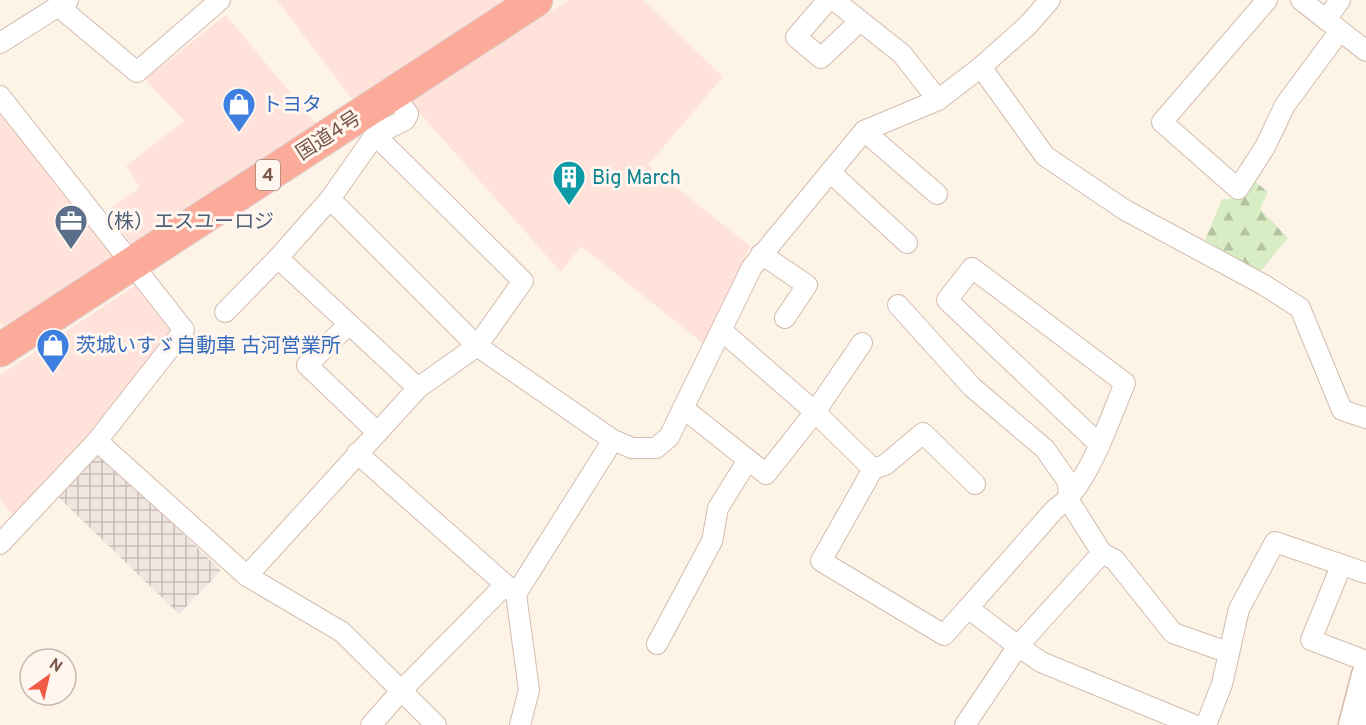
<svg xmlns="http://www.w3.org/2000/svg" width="1366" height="725" font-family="Overpass,'Noto Sans JP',sans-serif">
<defs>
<pattern id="industrial-grid" width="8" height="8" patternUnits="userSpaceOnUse" patternTransform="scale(1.5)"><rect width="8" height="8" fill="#eee6e1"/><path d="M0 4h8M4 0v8" fill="none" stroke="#c6bdb8"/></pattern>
<pattern id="forest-firs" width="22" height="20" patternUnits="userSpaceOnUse" patternTransform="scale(1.5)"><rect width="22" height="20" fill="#d8edc4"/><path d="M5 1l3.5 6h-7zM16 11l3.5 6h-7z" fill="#b4c3a1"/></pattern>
</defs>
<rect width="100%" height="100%" fill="#fef3e7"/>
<g fill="#ffe2da">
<polygon points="277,0 508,0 358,107"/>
<polygon points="569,0 643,0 723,77 648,165 750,246 705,345 581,246 561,272 407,99"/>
<polygon points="226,15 316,124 134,247 107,211 140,187 126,166 184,121 145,79"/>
<polygon points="0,107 121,259 3,326 0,323"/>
<polygon points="139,283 184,330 16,520 0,499 0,375"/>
</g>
<polygon fill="url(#industrial-grid)" points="94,446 221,571 179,614 51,490"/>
<polygon fill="url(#forest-firs)" points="1252,179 1268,192 1260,209 1288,238 1259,273 1205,240 1222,199 1243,198"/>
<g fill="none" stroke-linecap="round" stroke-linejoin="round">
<defs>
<g id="street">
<polyline points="828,0 796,37 821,58 860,21"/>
<polyline points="834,0 902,54 938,100"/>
<polyline points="1267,0 1162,122 1238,189 1265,147 1285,105 1339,32"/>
<polyline points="1301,0 1366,51"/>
<polyline points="58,6 137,72 220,0"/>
<polyline points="1326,20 1340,0"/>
<polyline points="0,43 68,0"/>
<polyline points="981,67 1045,156 1125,210 1264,285 1300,308 1342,410 1366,418"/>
<polyline points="393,93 408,114 405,120 375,135 330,199 477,346 613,440 632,448 656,448 669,437 752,267 864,131 938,100 981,67 1028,25 1050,0"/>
<polyline points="0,96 184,330 97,441 0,544"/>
<polyline points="864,131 937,194"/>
<polyline points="830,172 907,243"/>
<polyline points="330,199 278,258 418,388"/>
<polyline points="761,254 807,285 785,318"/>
<polyline points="898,305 972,387 1045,449 1068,482 1069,501 1102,553 1115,560 1173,633 1227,652"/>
<polyline points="225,312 278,258"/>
<polyline points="349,324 307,365 377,432"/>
<polyline points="721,330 815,412 873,469 821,561 944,635 968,608 1018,646 965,725"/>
<polyline points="683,408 766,474 815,412 862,343"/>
<polyline points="97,441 247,576 342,632 436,725"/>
<polyline points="357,453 516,594"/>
<polyline points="873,469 885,465 923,433 975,484"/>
<polyline points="1102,553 1018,646 1041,662 1194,725"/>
<polyline points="1341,566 1311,640 1366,661"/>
<polyline points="247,576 418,388 477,346 523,281 375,135"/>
<path d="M968 608 1055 509C1087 490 1110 418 1125 383L972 268 947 300 1100 445"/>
<polyline points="657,644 712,541 718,508 748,460"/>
<polyline points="371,725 401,691 505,585"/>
<polyline points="520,725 529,690 516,594 613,440"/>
<polyline points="1206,725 1222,684 1239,609 1275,542 1366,573"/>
</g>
<polyline id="secondary" points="1353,725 1366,675"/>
<polyline id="highway" points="0,350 536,0"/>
</defs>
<use href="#street" stroke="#d4bcae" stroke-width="22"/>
<use href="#secondary" stroke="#d7bbab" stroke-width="31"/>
<use href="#highway" stroke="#dcd3d0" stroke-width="35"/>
<use href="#street" stroke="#fff" stroke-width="20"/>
<use href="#secondary" stroke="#fff" stroke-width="28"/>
<use href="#highway" stroke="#fcab9a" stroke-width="33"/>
</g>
<defs>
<symbol id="shop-pin" viewBox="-11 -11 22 30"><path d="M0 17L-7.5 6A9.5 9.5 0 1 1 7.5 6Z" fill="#3f7fe0" stroke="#fff7ef"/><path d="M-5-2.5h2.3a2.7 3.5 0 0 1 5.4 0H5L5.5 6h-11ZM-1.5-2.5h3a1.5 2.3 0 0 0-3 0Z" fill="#fff"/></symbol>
<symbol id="building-pin" viewBox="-11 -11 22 30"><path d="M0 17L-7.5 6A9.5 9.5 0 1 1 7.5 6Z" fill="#0f9aa8" stroke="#fff7ef"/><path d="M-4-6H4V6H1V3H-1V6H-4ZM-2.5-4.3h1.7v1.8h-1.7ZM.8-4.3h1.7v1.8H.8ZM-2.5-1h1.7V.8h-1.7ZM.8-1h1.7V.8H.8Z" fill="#fff"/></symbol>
<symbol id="office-pin" viewBox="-11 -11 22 30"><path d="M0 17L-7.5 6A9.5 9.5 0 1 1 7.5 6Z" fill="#5c6f8a" stroke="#fff7ef"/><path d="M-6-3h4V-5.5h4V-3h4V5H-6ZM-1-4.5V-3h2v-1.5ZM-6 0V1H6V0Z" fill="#fff"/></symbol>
</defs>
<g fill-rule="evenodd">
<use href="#shop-pin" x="220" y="85" width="38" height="52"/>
<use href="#building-pin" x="550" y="158" width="38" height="52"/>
<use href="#office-pin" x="52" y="202" width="38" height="52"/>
<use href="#shop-pin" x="34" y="326" width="38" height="52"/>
</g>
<g text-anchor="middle" stroke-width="6" stroke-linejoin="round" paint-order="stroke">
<rect fill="#fff7ef" stroke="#a2867b" stroke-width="1.5" x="256" y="160" width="24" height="30" rx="4.5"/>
<g font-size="18" font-weight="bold" fill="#7a5649">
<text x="268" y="181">4</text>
</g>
<g font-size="20" fill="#366cbe" stroke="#fff7ef" text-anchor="start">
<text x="262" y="111">トヨタ</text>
<text x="76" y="352">茨城いすゞ自動車 古河営業所</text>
</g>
<g font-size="20" fill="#7a5649" stroke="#fff7ef">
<text transform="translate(328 135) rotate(-33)" y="7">国道4号</text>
</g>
<g font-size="20" fill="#0d838f" stroke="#fff7ef" text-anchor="start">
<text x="592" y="184">Big March</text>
</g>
<g font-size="20" fill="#4e5e75" stroke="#fff7ef" text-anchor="start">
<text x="94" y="228">（株）エスユーロジ</text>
</g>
</g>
<g transform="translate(48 677) rotate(34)"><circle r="28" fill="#fff7ef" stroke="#cab7ad" stroke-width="1.5"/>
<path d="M0-4.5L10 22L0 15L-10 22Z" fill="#ef5b45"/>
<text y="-9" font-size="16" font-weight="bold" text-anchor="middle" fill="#7a5649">N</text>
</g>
</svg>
